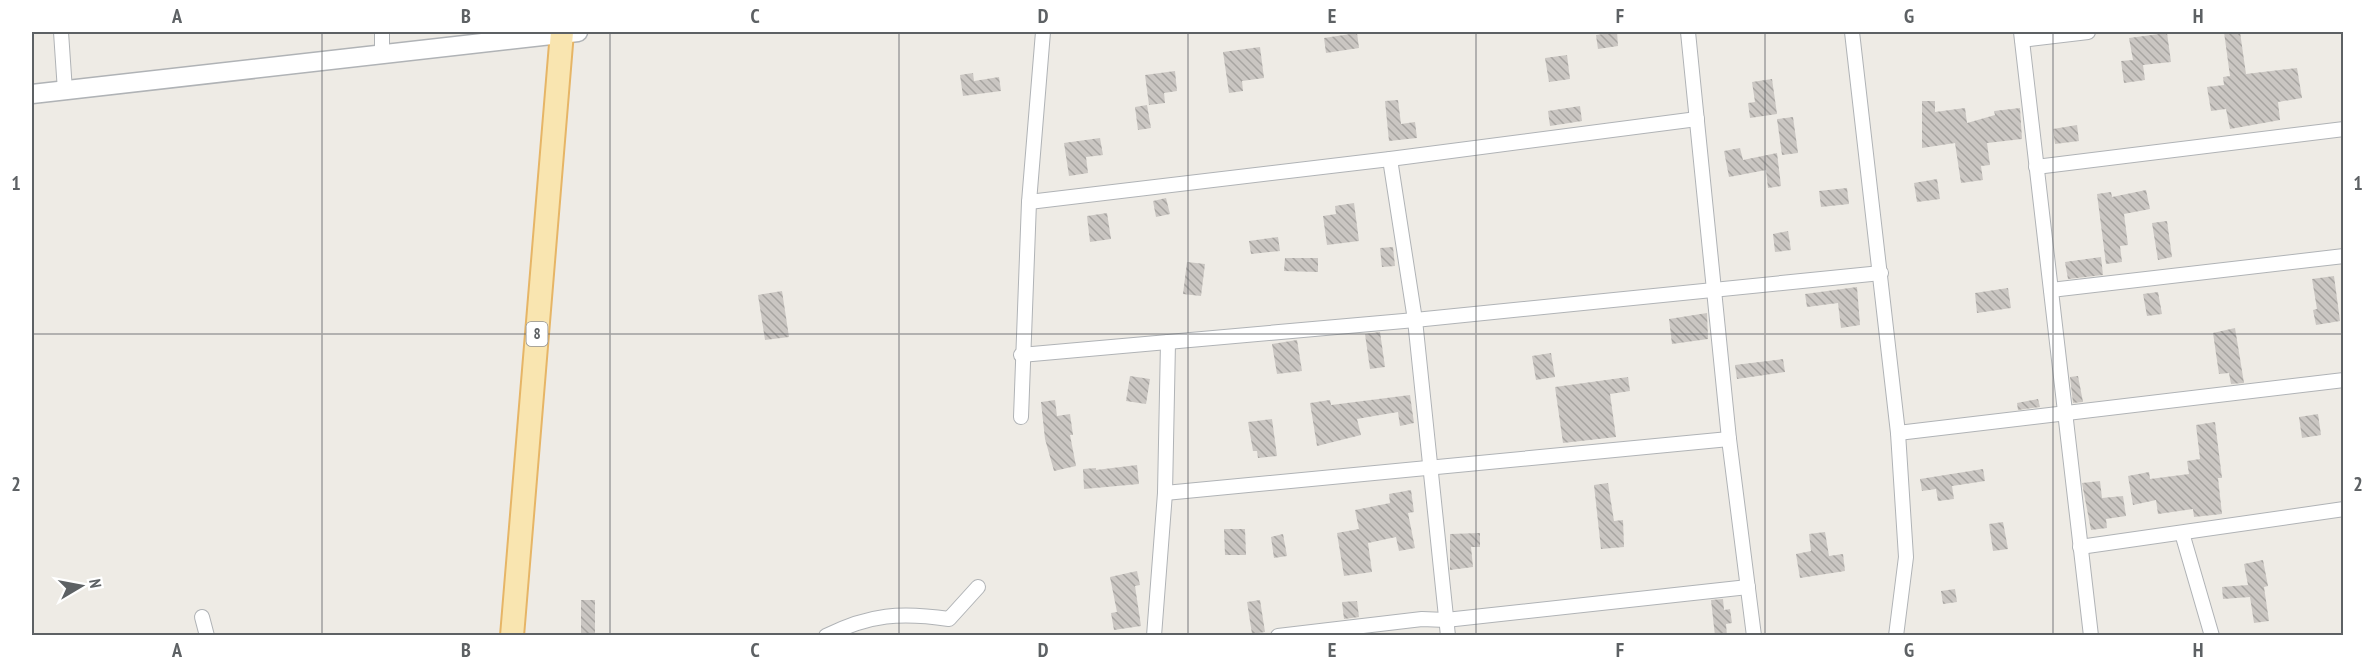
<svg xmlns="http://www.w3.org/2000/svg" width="2375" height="667" font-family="'PT Sans Narrow',sans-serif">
<defs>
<pattern id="building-back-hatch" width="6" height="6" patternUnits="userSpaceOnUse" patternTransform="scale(1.5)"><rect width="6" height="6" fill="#cac6c2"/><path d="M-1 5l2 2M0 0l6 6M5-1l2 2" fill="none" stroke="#a7a4a1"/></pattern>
</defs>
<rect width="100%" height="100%" fill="#eeebe5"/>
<g fill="url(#building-back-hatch)">
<polygon points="1617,32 1618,46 1598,49 1596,35"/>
<polygon points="2224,32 2240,32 2246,74 2297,68 2302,98 2278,102 2280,120 2230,129 2226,109 2211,111 2207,87 2224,85 2223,77 2230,76"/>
<polygon points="1357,33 1359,48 1326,53 1324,38"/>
<polygon points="2167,33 2171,62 2143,65 2145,80 2124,83 2121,61 2133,60 2129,38"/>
<polygon points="1260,47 1264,78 1242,81 1243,91 1229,93 1223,52"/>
<polygon points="1567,55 1570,79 1549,82 1545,58"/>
<polygon points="1175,71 1177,91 1164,93 1165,103 1149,105 1145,75"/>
<polygon points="973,73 974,81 999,77 1001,91 963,96 960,75"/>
<polygon points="1772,79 1777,114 1750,118 1748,103 1755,102 1752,82"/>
<polygon points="1398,100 1401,124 1415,122 1417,138 1389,141 1385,101"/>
<polygon points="1922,101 1935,101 1935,112 1965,108 1967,123 1995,115 1994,111 2020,108 2022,139 1987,143 1990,165 1981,166 1983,180 1961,183 1955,143 1922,148"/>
<polygon points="1147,105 1151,128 1138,130 1135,107"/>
<polygon points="1580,106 1582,121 1550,126 1548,111"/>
<polygon points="1793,117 1798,153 1782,155 1777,119"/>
<polygon points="2077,125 2079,141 2055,144 2053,129"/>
<polygon points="1100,138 1103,155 1086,157 1088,173 1069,176 1064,143"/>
<polygon points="1740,148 1743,160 1777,153 1781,186 1768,188 1766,170 1729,177 1724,151"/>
<polygon points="1937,179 1940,199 1917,202 1914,183"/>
<polygon points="1847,188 1849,204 1821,207 1819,191"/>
<polygon points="2146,190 2150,209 2124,214 2128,245 2120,246 2122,262 2106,264 2097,194 2111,192 2112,197"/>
<polygon points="1166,198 1170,214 1156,217 1153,201"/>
<polygon points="1354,203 1359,241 1327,245 1323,216 1336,214 1335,206"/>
<polygon points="1107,213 1111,239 1090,242 1087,216"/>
<polygon points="2167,221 2172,257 2158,260 2152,223"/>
<polygon points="1788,231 1791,250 1775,252 1773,234"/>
<polygon points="1278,237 1280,251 1251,254 1249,241"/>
<polygon points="1393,247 1395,266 1382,267 1380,248"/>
<polygon points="2101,257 2103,275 2068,279 2065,262"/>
<polygon points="1285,258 1318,258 1318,272 1284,271"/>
<polygon points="1187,262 1205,264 1201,296 1183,294"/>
<polygon points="2334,276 2340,321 2316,325 2313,310 2317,309 2312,279"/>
<polygon points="1857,287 1860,325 1841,328 1838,303 1807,307 1805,294"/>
<polygon points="2008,288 2011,308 1977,313 1975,293"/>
<polygon points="782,291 789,337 765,340 758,295"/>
<polygon points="2158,292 2162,314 2147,316 2143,294"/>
<polygon points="1707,313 1708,339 1672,344 1669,319"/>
<polygon points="2235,328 2244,383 2231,384 2229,373 2219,374 2213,333"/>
<polygon points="1380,332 1385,367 1370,369 1365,334"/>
<polygon points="1297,340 1302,371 1277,374 1272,344"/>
<polygon points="1551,353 1555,377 1536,380 1532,356"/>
<polygon points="1783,359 1785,372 1737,379 1735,365"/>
<polygon points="1130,376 1150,379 1146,404 1126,401"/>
<polygon points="2078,376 2083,402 2073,403 2070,377"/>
<polygon points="1628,377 1630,391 1610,394 1616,437 1563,443 1555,387"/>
<polygon points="1410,395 1414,423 1400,426 1398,412 1368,417 1357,419 1361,435 1317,446 1310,403 1330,400 1331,405"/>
<polygon points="2038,399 2040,407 2018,410 2017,403"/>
<polygon points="1055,400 1057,416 1070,414 1073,435 1070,435 1076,466 1054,471 1045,439 1041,402"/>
<polygon points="2318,414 2321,435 2302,438 2299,417"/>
<polygon points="1272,419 1277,456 1258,458 1257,451 1253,451 1248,422"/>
<polygon points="2215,422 2222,478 2218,478 2222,514 2194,517 2193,509 2158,514 2156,500 2133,505 2128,476 2149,472 2150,479 2189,474 2187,461 2200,459 2196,425"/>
<polygon points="1137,465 1139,484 1084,489 1083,469 1096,468 1096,470"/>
<polygon points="1983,469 1985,481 1952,486 1954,499 1938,501 1936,489 1922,491 1920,479"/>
<polygon points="2100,481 2102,498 2123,496 2126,516 2106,519 2107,528 2091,530 2082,483"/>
<polygon points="1608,483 1614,521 1623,520 1624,547 1601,549 1594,485"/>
<polygon points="1411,490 1414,512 1408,513 1415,548 1399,551 1396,537 1368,543 1372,572 1344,576 1337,533 1359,529 1355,510 1390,503 1389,494"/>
<polygon points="2003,522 2008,549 1993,551 1989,524"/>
<polygon points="1224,529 1245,529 1246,555 1225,555"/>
<polygon points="1825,532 1829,556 1843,554 1845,571 1800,578 1796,554 1811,551 1809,534"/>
<polygon points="1480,533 1480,547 1471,547 1473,567 1450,570 1450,534"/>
<polygon points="1283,534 1287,556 1274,558 1271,537"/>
<polygon points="2263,560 2268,586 2264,587 2269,621 2254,623 2250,597 2223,599 2222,587 2248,585 2244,564"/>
<polygon points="1137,571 1140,585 1135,586 1141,626 1114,630 1111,613 1117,612 1110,577"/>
<polygon points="1955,589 1957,602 1943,604 1941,591"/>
<polygon points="1723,599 1724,610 1730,609 1732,623 1726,624 1727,636 1715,636 1711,600"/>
<rect x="581" y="600" width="14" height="36"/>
<polygon points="1260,600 1265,632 1252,634 1247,602"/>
<polygon points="1357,601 1359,617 1344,619 1342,602"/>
</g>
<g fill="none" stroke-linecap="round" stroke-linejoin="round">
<defs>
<g id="minor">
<polyline points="61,32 65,91"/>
<polyline points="382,32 382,55"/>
<polyline points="1688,32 1729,439 1754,636"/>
<polyline points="1852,32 1898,433 1906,557 1896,636"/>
<polyline points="2021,32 2091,636"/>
<polyline points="2022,40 2088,32"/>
<polyline points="1390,159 1415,320 1448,636"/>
<polyline points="2036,167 2344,129"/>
<polyline points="1029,202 1390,159 1697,119"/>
<polyline points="2051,290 2344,256"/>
<polyline points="1021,355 1415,320 1881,273"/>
<polyline points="1021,417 1029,202 1043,32"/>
<polyline points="1898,433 2344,380"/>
<polyline points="1165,493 1729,439"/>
<polyline points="2182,533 2212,636"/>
<polyline points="2080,547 2344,509"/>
<polyline points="202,617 207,636"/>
<path d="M826 636C870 614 901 612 949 619L978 587"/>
<polyline points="1154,636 1165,493 1168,342"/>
<polyline points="1278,636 1422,619 1446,620 1748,587"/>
</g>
<polyline id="tertiary" points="32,94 578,32"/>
<polyline id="primary" points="512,636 562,32"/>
</defs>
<use href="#minor" stroke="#b0b3b6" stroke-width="16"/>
<use href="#tertiary" stroke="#b0b3b6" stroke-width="21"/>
<use href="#primary" stroke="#e6b566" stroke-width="26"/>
<use href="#minor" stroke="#fff" stroke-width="14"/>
<use href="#tertiary" stroke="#fff" stroke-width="18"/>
<use href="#primary" stroke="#f9e5b0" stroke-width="22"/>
</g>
<path fill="none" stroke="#5d6164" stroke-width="1.5" stroke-opacity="0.55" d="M322 32V636M610 32V636M899 32V636M1188 32V636M1476 32V636M1765 32V636M2053 32V636M32 334H2344"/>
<g text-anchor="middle" stroke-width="6" stroke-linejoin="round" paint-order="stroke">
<rect fill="#fff" stroke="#8e9092" stroke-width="1.5" x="526.5" y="322" width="21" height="24" rx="4.5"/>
<g font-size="15" font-weight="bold" fill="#5d6164">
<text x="537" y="339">8</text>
</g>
</g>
<rect width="2375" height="667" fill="none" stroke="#ffffff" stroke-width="66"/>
<g transform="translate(81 586) rotate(80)" stroke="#ffffff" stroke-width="4.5" paint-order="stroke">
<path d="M0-4.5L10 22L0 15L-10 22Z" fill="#5d6164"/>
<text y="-9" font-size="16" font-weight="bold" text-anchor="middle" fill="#5d6164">N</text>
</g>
<rect x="33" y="33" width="2309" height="601" fill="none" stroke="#5d6164" stroke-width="2"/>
<g font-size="20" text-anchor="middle" font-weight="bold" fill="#5d6164">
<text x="177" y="23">A</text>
<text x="466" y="23">B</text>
<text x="755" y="23">C</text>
<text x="1043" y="23">D</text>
<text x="1332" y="23">E</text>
<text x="1620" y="23">F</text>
<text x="1909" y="23">G</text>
<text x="2198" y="23">H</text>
<text x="16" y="190">1</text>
<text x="2358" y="190">1</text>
<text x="16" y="491">2</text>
<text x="2358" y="491">2</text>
<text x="177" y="657">A</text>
<text x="466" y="657">B</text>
<text x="755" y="657">C</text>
<text x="1043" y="657">D</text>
<text x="1332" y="657">E</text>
<text x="1620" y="657">F</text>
<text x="1909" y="657">G</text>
<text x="2198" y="657">H</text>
</g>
</svg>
